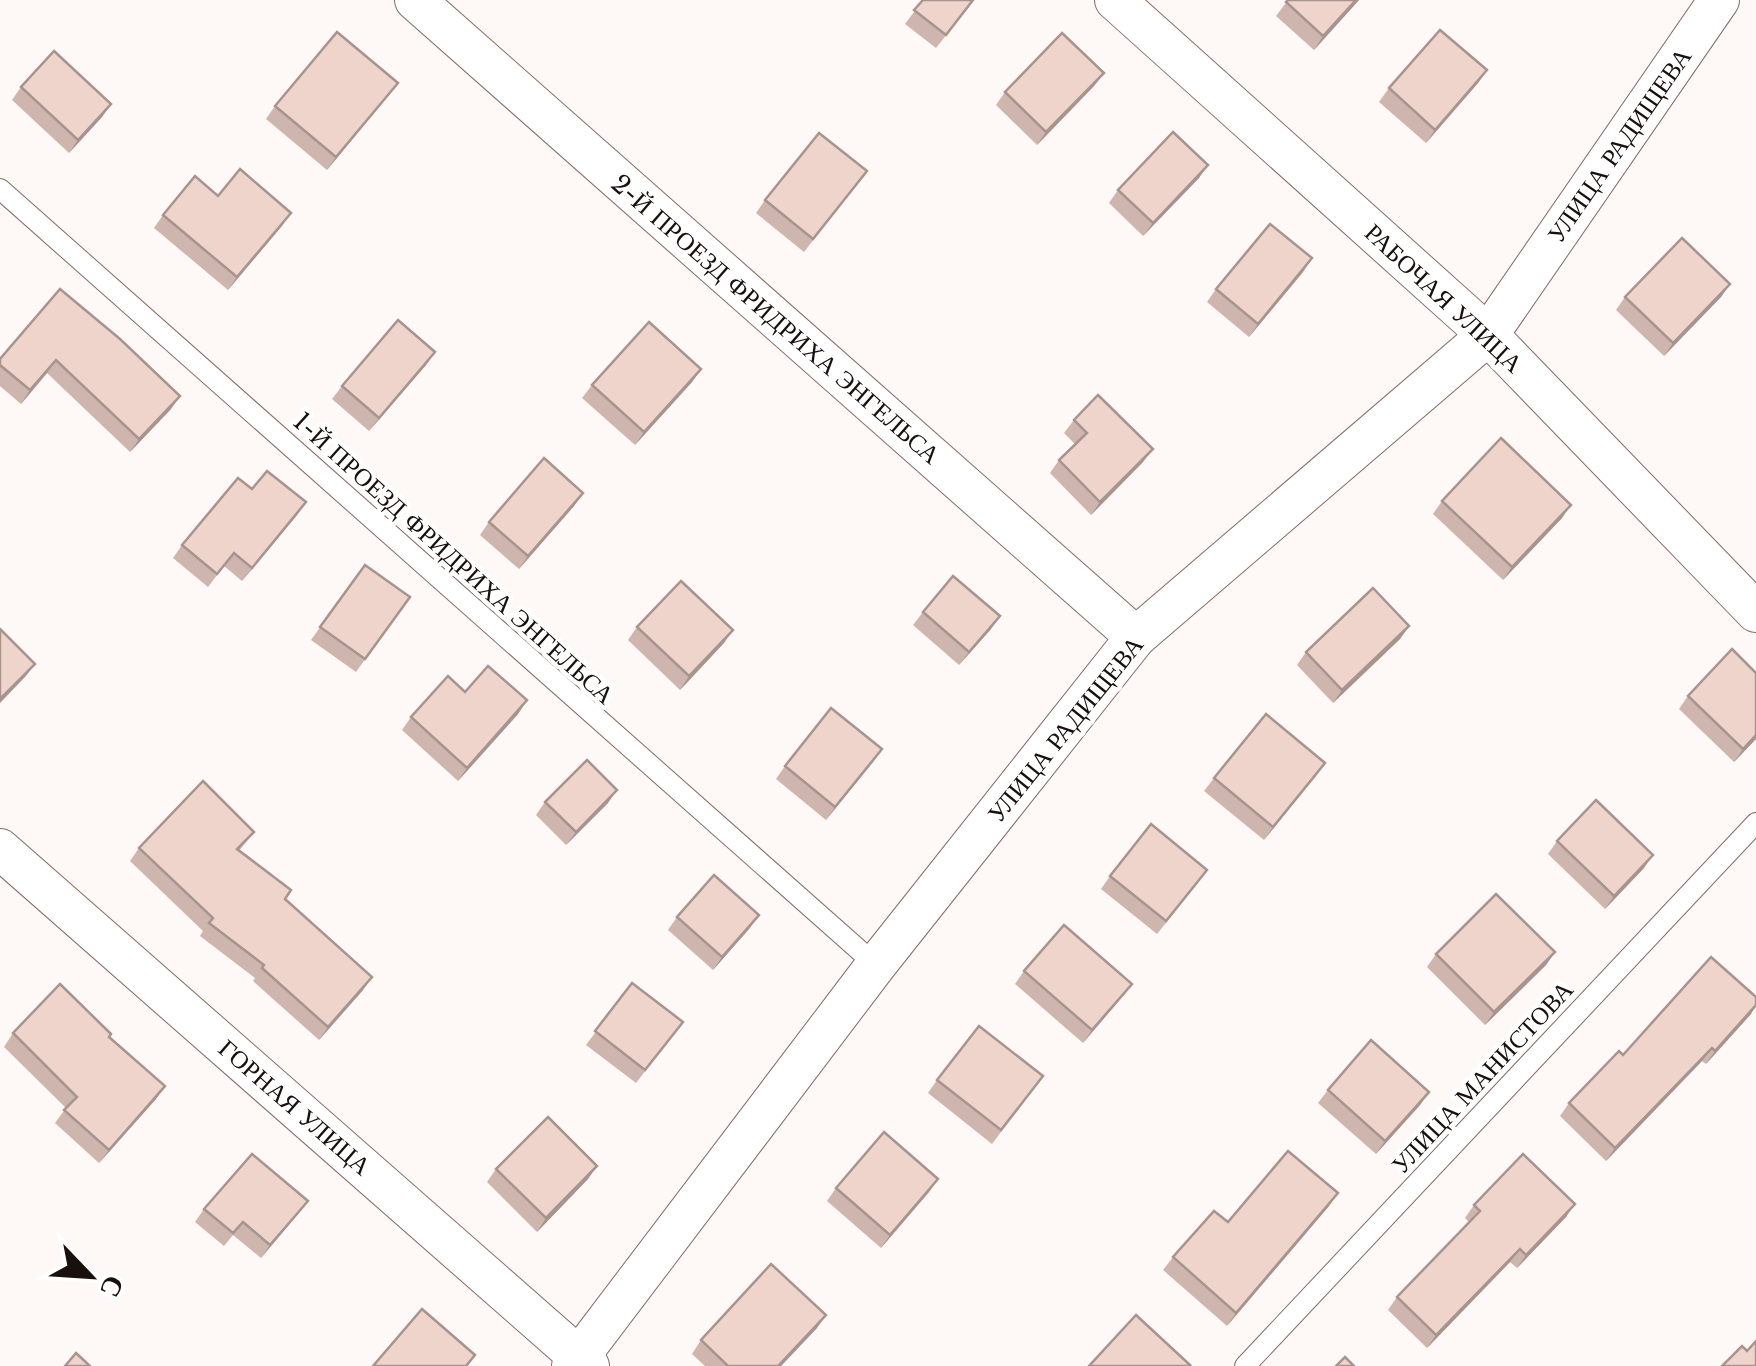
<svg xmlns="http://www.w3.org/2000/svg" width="1756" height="1366" font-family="'Libre Baskerville',serif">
<rect width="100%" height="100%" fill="#fef8f7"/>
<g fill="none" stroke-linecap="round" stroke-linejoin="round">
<defs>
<g id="service">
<polyline points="0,189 876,965"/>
<polyline points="1245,1366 1756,823"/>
</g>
<g id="minor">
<polyline points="415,0 1136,637"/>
<polyline points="1115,0 1488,335 1756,612"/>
<polyline points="0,849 589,1366"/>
<polyline points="572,1366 876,965 1136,637 1488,335 1719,0"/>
</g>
</defs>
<use href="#service" stroke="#836c64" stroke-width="22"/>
<use href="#minor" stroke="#836c64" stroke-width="42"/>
<use href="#service" stroke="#fff" stroke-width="20"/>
<use href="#minor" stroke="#fff" stroke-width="40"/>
</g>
<g fill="#ceb6af">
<polygon points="923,0 974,0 936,48 905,24"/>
<polygon points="1288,0 1359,0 1314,50 1276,16"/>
<polygon points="1487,70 1478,83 1426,143 1379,102 1389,88"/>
<polygon points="1104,73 1094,86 1037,145 996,105 1005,92"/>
<polygon points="398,83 327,170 266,119 275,106"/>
<polygon points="21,87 111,104 102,117 69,153 12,100"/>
<polygon points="867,171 804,252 756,213 765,200"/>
<polygon points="1199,178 1143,236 1109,203 1118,190"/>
<polygon points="218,196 291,213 228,290 154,228 163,215"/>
<polygon points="1303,272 1249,337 1207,302 1216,289"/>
<polygon points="1730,284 1721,297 1664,356 1616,310 1625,297"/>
<polygon points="60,289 171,409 130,452 47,373 21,404 0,386 0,359"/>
<polygon points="435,352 426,365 369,431 332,399 342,386"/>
<polygon points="701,369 692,382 635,445 582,398 592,385"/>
<polygon points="1074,420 1143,462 1091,515 1050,473 1059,460 1075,444 1064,433"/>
<polygon points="583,493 574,506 519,569 480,535 489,522"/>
<polygon points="1442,501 1562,518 1503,580 1433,514"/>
<polygon points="297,515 242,581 224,566 208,587 173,558 182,545"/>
<polygon points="365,565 410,597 356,672 311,640"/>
<polygon points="923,612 991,629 959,665 913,625"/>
<polygon points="1409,626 1400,639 1333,703 1297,665 1306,652"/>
<polygon points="637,627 724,643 680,690 628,640"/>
<polygon points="465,692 527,700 518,714 458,781 402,730 411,717"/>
<polygon points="1688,696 1756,739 1734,762 1679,709"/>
<polygon points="882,749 826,820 776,779 785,766"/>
<polygon points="1325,763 1264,840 1204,791 1214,778"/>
<polygon points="545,802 608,803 566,845 536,815"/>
<polygon points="254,832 239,851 285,899 363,990 319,1040 253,981 255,978 200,936 203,931 130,861 139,848"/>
<polygon points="1557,841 1644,868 1605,909 1548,854"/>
<polygon points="1110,876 1198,883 1157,934 1101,889"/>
<polygon points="759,915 749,929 713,970 668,930 677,917"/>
<polygon points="1555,952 1546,965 1485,1025 1427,967 1436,954"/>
<polygon points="1024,971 1132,984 1122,997 1083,1043 1015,984"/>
<polygon points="632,983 683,1022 636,1083 586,1045"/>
<polygon points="1751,1014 1706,1064 1702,1061 1606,1161 1560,1116 1569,1103 1623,1055"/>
<polygon points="13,1033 110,1037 165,1086 156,1099 99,1163 55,1123 66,1108 4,1047"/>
<polygon points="1043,1076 992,1144 928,1093 937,1080"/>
<polygon points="1328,1090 1429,1092 1420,1105 1376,1154 1318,1103"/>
<polygon points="496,1169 588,1179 537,1232 487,1182"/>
<polygon points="938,1179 929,1192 881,1248 827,1201 836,1188"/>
<polygon points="308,1201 261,1258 233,1235 224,1246 195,1222 204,1209"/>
<polygon points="1474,1205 1566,1217 1517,1268 1510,1262 1427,1348 1388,1310 1397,1297 1469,1222 1465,1218"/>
<polygon points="1329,1206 1227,1326 1163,1270 1173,1257 1228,1222"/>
<polygon points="817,1328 781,1366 705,1366 692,1354 701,1340"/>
</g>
<g fill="#a7948f">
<polygon points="1356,0 1359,0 1314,50 1323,36"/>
<polygon points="1487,70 1478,83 1426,143 1435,130"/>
<polygon points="1104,73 1094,86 1037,145 1046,132"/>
<polygon points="398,83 388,96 327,170 336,157"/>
<polygon points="111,104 102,117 69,153 78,140"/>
<polygon points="1208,165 1199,178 1143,236 1153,223"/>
<polygon points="291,213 282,226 228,290 237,277"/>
<polygon points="1312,258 1303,272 1249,337 1258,324"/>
<polygon points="1730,284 1721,297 1664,356 1673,343"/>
<polygon points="435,352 426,365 369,431 379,418"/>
<polygon points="56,360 47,373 21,404 30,390"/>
<polygon points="701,369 692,382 635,445 644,432"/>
<polygon points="180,396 171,409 130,452 139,439"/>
<polygon points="1153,449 1143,462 1091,515 1100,502"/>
<polygon points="583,493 574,506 519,569 528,556"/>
<polygon points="306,502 297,515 242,581 252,568"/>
<polygon points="1571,505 1562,518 1503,580 1512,567"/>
<polygon points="1000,616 991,629 959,665 969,652"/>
<polygon points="1409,626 1400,639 1333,703 1342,690"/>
<polygon points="733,630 724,643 680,690 689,676"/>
<polygon points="35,664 25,677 0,703 0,699"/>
<polygon points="527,700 518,714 458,781 467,768"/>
<polygon points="1756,735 1756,739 1734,762 1743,749"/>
<polygon points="882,749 873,762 826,820 835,807"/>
<polygon points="1325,763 1316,776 1264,840 1273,827"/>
<polygon points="617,790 608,803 566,845 576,832"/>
<polygon points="1653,855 1644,868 1605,909 1614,896"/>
<polygon points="759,915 749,929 713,970 722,957"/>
<polygon points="1555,952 1546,965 1485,1025 1494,1012"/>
<polygon points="372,977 363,990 319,1040 328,1027"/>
<polygon points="1132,984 1122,997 1083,1043 1092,1030"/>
<polygon points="1756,1005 1751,1014 1706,1064 1715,1051"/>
<polygon points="1712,1048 1702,1061 1606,1161 1615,1148"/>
<polygon points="165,1086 156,1099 99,1163 109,1150"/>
<polygon points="1429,1092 1420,1105 1376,1154 1385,1141"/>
<polygon points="597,1166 588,1179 537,1232 546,1218"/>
<polygon points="938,1179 929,1192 881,1248 890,1235"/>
<polygon points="1338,1193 1329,1206 1227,1326 1236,1313"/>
<polygon points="308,1201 298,1214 261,1258 270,1245"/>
<polygon points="1575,1204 1566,1217 1517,1268 1526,1255"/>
<polygon points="1520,1249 1510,1262 1427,1348 1436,1335"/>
<polygon points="826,1315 817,1328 781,1366 778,1366"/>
</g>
<g fill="#efd4cc" stroke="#a7948f" stroke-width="2.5">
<polygon points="923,0 973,0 946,35 914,10"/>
<polygon points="1288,0 1356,0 1323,36 1286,2"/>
<polygon points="1440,30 1487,70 1435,130 1389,88"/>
<polygon points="337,32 398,83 336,157 275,106"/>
<polygon points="1062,33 1104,73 1046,132 1005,92"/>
<polygon points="54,51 111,104 78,140 21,87"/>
<polygon points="1173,132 1208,165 1153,223 1118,190"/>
<polygon points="819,133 867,171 813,239 765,200"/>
<polygon points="240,169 291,213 237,277 163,215 195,176 218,196"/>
<polygon points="1270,224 1312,258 1258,324 1216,289"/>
<polygon points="1682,238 1730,284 1673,343 1625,297"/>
<polygon points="60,289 120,339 180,396 139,439 56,360 30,390 0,365 0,359"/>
<polygon points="398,320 435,352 379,418 342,386"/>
<polygon points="649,322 701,369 644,432 592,385"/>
<polygon points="1098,395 1153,449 1100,502 1059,460 1087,433 1074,420"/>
<polygon points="1501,438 1571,505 1512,567 1442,501"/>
<polygon points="544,458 583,493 528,556 489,522"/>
<polygon points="267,471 306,502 252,568 234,553 217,574 182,545 238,478 252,489"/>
<polygon points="365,565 410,597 365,659 320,627"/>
<polygon points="953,576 1000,616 969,652 923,612"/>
<polygon points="681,581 733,630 689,676 637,627"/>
<polygon points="1373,588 1409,626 1342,690 1306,652"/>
<polygon points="0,629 35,664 0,699"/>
<polygon points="1732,649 1756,673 1756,735 1743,749 1688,696"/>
<polygon points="488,666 527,700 467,768 411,717 448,676 465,692"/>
<polygon points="831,708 882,749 835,807 785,766"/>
<polygon points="1266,714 1325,763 1273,827 1214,778"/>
<polygon points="587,760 617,790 576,832 545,802"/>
<polygon points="203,781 254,832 237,849 291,890 285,899 372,977 328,1027 262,968 264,965 209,923 213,918 139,848"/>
<polygon points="1596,800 1653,855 1614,896 1557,841"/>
<polygon points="1151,824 1207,870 1166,921 1110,876"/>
<polygon points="714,875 759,915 722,957 677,917"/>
<polygon points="1496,894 1555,952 1494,1012 1436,954"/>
<polygon points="1064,925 1132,984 1092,1030 1024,971"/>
<polygon points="1711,957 1756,997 1756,1005 1715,1051 1712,1048 1615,1148 1569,1103 1619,1051 1623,1055"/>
<polygon points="632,983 683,1022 645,1070 595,1031"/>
<polygon points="60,984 111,1034 109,1037 165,1086 109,1150 64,1110 77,1097 13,1033"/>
<polygon points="979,1026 1043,1076 1001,1130 937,1080"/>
<polygon points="1371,1040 1429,1092 1385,1141 1328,1090"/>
<polygon points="548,1117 597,1166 546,1218 496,1169"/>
<polygon points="884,1132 938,1179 890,1235 836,1188"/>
<polygon points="1288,1151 1338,1193 1236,1313 1173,1257 1214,1211 1228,1222"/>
<polygon points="252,1154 308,1201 270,1245 243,1222 233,1233 204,1209"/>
<polygon points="1523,1154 1575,1204 1526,1255 1520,1249 1436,1335 1397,1297 1480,1211 1474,1205"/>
<polygon points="771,1264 826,1315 778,1366 728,1366 701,1340"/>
<polygon points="422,1309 475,1355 466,1366 373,1366"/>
<polygon points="1136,1315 1190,1365 1188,1366 1089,1366"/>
<polygon points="1756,1341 1756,1366 1722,1366 1742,1346 1747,1351"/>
<polygon points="76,1353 90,1366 65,1366"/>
<polygon points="1345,1357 1354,1366 1336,1366"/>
</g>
<g text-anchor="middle" stroke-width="9" stroke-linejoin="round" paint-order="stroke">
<g font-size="25" fill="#18100d" stroke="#fff">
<text transform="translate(1619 145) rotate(-55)" y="9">УЛИЦА РАДИЩЕВА</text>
<text transform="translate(1444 298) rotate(43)" y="9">РАБОЧАЯ УЛИЦА</text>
<text transform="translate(776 319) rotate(41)" y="9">2-Й ПРОЕЗД ФРИДРИХА ЭНГЕЛЬСА</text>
<text transform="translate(454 558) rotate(42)" y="9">1-Й ПРОЕЗД ФРИДРИХА ЭНГЕЛЬСА</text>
<text transform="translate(1065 729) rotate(-51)" y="9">УЛИЦА РАДИЩЕВА</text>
<text transform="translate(1482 1077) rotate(-47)" y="9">УЛИЦА МАНИСТОВА</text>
<text transform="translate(295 1107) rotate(41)" y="9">ГОРНАЯ УЛИЦА</text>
</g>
</g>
<g transform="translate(90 1276) rotate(115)" stroke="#ffffff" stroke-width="8" paint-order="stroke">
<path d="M0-8L18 38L0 25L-18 38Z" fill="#18100d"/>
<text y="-15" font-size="28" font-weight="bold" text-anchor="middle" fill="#18100d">С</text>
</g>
</svg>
